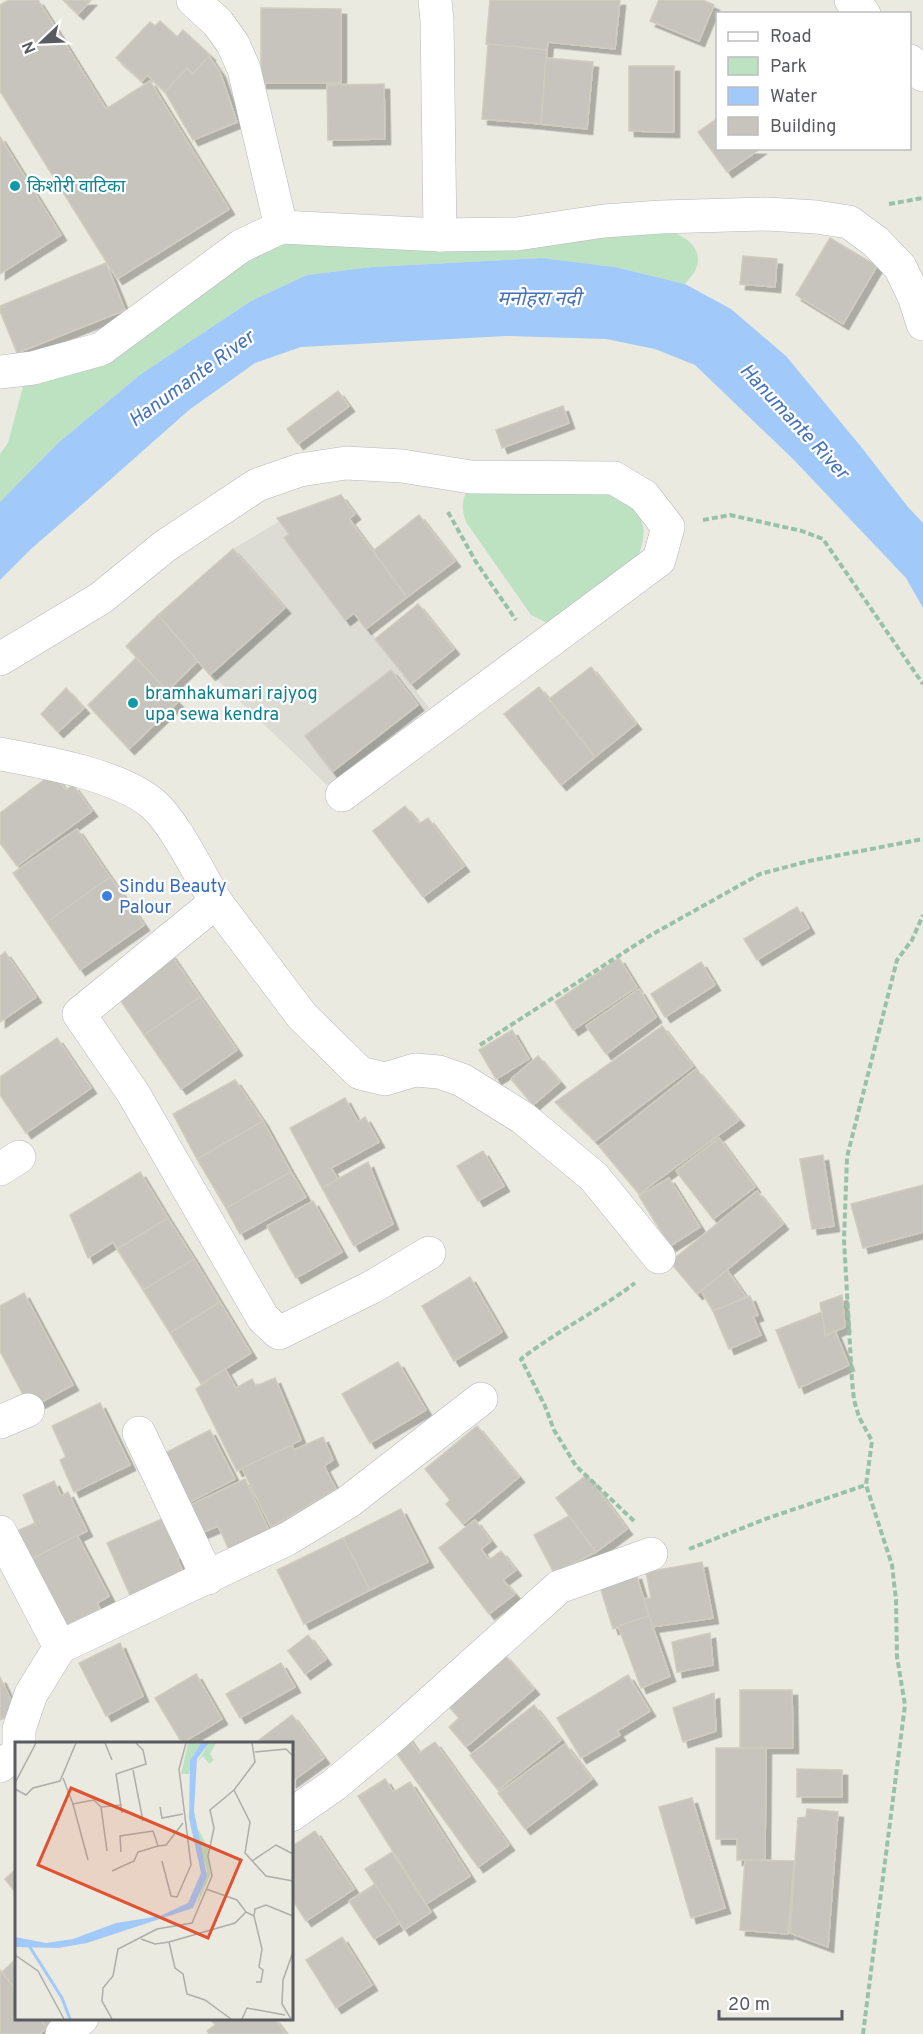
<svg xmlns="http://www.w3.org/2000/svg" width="923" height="2034" font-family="Overpass,'Noto Sans Devanagari',sans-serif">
<defs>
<filter id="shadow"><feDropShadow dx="5.5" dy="5.5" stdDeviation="0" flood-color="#0004"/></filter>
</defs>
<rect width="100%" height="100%" fill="#ebeae0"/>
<polygon fill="#dcdbd4" points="285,518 429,708 328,786 198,661 233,549"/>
<g fill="#bde2c1">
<path d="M674 233C690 239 703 251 696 269 694 274 688 280 685 284L615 267 542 258 372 267 307 275 251 301 141 374 58 443 0 502V454L8 443 25 379 264 253 282 245 298 242Z"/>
<path d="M467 491 607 493C639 506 652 523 638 556L547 623 531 615 466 522C462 510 461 502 467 491Z"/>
</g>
<polygon fill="#a1c9fa" points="542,258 615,267 685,284 731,309 786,356 862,448 908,507 923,523 923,608 906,578 793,459 695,365 655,349 606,339 506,336 301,347 255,363 189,410 76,510 32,548 0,580 0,502 58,443 141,374 251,301 307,275 372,267"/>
<g fill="#c6c4bd" stroke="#cfccbf" stroke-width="1.5" filter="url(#shadow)">
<polygon points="9,0 38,0 106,109 150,81 229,209 117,279 0,91 0,5"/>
<polygon points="63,0 91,0 78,14"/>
<polygon points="490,0 620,0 615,49 548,42 547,50 486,44"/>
<polygon points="659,0 703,0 714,5 699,41 650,21"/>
<polygon points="261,8 341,9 341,83 261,83"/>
<polygon points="160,21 177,37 183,30 210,55 193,74 187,68 165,92 147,75 142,81 116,58 150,22 155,26"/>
<polygon points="488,44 547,50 541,124 482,119"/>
<polygon points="209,56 220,72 237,122 193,140 165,92 187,68 193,74"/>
<polygon points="546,58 593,62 587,129 541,124"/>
<polygon points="629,66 674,66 674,132 629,131"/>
<polygon points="384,84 385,139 328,140 327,85"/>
<polygon points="718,118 718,148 760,149 727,172 698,132"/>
<polygon points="0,137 61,235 0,274"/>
<polygon points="830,238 877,266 843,324 796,295"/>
<polygon points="743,256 777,259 775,287 740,284"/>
<polygon points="106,263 125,310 17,353 0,311 0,306"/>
<polygon points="338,391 349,406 298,444 287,429"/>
<polygon points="563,406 569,423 502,448 496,430"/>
<polygon points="341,495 355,514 349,519 407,597 366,629 354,613 345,620 284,538 289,534 277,518"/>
<polygon points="419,515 455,561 407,597 373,551"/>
<polygon points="233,549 285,608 210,675 158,615"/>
<polygon points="418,604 454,649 411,684 375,639"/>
<polygon points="158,615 198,661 167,691 126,646"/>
<polygon points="136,658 178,702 129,749 88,705"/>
<polygon points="591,667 636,724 595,757 549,699"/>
<polygon points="391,670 418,705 332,772 305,736"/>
<polygon points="539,687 595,757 561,785 504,714"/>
<polygon points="66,688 84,708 58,732 41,714"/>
<polygon points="53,773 66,790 73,785 92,811 17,866 0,843 0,813"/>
<polygon points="405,806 419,824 428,818 464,866 423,897 373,831"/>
<polygon points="77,829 110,877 47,922 13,873"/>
<polygon points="110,877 144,925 80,970 47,922"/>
<polygon points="797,907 809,928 757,960 744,939"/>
<polygon points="5,952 36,997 0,1022 0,956"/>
<polygon points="170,953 200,997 144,1035 114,991"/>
<polygon points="619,958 637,987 573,1030 555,1002"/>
<polygon points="701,962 715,985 665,1017 651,994"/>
<polygon points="639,989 656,1017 606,1054 586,1026"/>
<polygon points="200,997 237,1050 181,1089 144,1035"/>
<polygon points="662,1026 693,1066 595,1141 555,1102"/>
<polygon points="512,1030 529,1059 496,1079 479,1050"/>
<polygon points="57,1038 91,1088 26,1133 0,1095 0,1077"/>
<polygon points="538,1056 560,1082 533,1105 511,1079"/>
<polygon points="696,1069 739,1120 639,1194 599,1146"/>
<polygon points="235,1080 263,1121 197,1159 173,1114"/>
<polygon points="345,1098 358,1122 365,1117 379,1142 331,1168 338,1179 322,1188 290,1128"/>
<polygon points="263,1121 291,1172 226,1208 197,1159"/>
<polygon points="719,1138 755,1187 713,1219 676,1171"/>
<polygon points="483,1151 504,1186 478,1201 457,1166"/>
<polygon points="823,1155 834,1226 812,1229 800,1159"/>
<polygon points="368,1162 393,1224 354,1246 322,1188"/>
<polygon points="140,1172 168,1218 117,1249 113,1242 88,1258 70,1215"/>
<polygon points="291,1172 306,1197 240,1234 226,1208"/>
<polygon points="669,1178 700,1227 670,1246 639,1196"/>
<polygon points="923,1185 923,1232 863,1248 851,1204"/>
<polygon points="757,1191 783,1224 697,1294 670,1262"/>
<polygon points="313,1201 342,1252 296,1278 267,1226"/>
<polygon points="168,1218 194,1259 143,1290 117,1249"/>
<polygon points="194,1259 220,1302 170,1333 143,1290"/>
<polygon points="727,1270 746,1297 713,1311 701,1291"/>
<polygon points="470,1277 502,1332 454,1361 422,1306"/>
<polygon points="24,1293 73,1385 30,1408 0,1351 0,1306"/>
<polygon points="842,1295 845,1327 825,1336 820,1303"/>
<polygon points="750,1296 758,1315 753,1317 761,1335 729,1349 713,1311"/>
<polygon points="220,1302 251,1353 201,1384 170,1333"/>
<polygon points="822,1312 825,1336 835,1331 849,1365 799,1388 776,1330"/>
<polygon points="398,1362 426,1410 370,1443 342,1394"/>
<polygon points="225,1369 236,1388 252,1379 256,1386 275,1378 301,1440 237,1471 196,1389"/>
<polygon points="100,1403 130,1465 74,1492 60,1460 66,1457 52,1426"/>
<polygon points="477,1426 519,1477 463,1524 446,1504 450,1500 425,1469"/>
<polygon points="210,1430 235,1479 184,1505 159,1456"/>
<polygon points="323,1437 333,1460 324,1466 336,1489 271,1527 242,1468 292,1445 294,1450"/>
<polygon points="587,1475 627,1529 596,1552 556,1498"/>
<polygon points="245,1479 272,1537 232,1556 218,1526 197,1535 184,1508"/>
<polygon points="54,1481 61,1496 68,1492 87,1531 28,1561 15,1532 35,1523 23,1495"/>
<polygon points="401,1509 428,1562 370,1590 343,1538"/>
<polygon points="569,1516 596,1552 554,1573 534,1535"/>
<polygon points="164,1518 184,1555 177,1559 186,1578 133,1602 107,1543"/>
<polygon points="475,1520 491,1541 481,1549 489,1560 501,1551 516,1570 503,1580 515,1594 489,1614 439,1548"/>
<polygon points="77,1535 109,1596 97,1603 100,1609 62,1628 28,1561"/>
<polygon points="343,1538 370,1590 304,1624 277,1570"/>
<polygon points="702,1562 713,1618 652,1627 642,1599 651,1598 646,1572"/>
<polygon points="636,1574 649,1616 613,1629 599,1583"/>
<polygon points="649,1616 670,1676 641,1688 618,1626"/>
<polygon points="710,1633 713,1665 677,1672 672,1642"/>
<polygon points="308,1635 326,1659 305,1674 288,1651"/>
<polygon points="120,1643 143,1696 106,1716 79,1663"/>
<polygon points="504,1654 534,1689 466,1747 449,1727 459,1718 446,1703"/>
<polygon points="281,1663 295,1687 240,1718 226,1694"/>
<polygon points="196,1674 222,1719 182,1743 155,1698"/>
<polygon points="628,1675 650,1711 617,1731 620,1735 581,1758 557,1718"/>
<polygon points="0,1677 17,1713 0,1720"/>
<polygon points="740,1690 792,1690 793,1748 740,1748"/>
<polygon points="714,1693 716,1731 683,1742 673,1708"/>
<polygon points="534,1705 561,1740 498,1790 470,1755"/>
<polygon points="292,1715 324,1758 291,1782 291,1743 262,1743 259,1740"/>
<polygon points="407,1736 419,1753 435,1742 509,1845 478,1867 392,1747"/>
<polygon points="565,1744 592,1779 525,1829 498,1793"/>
<polygon points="716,1748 766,1748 765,1860 737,1860 737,1839 716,1839"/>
<polygon points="797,1769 842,1770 842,1797 797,1797"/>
<polygon points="385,1779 393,1792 410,1782 470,1876 426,1904 358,1796"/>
<polygon points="692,1798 725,1908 691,1918 659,1807"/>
<polygon points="807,1809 838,1812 828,1947 790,1933 798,1818 806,1817"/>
<polygon points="315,1831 354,1889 306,1921 291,1898 291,1847"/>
<polygon points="392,1852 431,1912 404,1930 365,1869"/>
<polygon points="745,1860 794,1861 788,1934 740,1930"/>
<polygon points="16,1869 16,1893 5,1879"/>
<polygon points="375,1884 400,1923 374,1939 349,1901"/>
<polygon points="342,1937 372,1985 336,2008 306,1960"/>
<polygon points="16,1959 16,1990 2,1972"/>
<polygon points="0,1970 16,1990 16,2018 39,2018 47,2028 39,2034 0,2034"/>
<polygon points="39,2018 62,2018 47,2028"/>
<polygon points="210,2018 274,2018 286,2034 209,2034 207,2031 215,2025"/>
</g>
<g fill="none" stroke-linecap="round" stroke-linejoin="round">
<defs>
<g id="minor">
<polyline points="193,0 218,23 233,44 244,69 281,227"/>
<polyline points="435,0 437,20 440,235"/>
<polyline points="851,0 864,14"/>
<polyline points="910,61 923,75"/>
<polyline points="0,372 33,368 101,349 241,246 281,227 440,235 517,234 604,221 661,217 767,214 816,217 849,222 876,242 900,267 914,296 923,324"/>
<polyline points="0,659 101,598 165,546 257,485 300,470 346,463 402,466 471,477 614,478 644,496 668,527 659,560 342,795"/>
<path d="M0 754C44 762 119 775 153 804 175 823 200 875 216 902L79 1014 133 1093 263 1318 279 1333 372 1287 429 1253"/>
<polyline points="216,902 302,1016 360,1073 385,1079 415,1070 439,1072 462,1080 523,1118 594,1177 659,1257"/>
<polyline points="0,1169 19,1157"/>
<polyline points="0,1422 28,1410"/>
<polyline points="139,1433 208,1578"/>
<polyline points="0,1532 60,1647"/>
<polyline points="19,1743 19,1729 31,1694 60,1647 287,1539 348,1502 481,1399"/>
<polyline points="0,1766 16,1755"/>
<polyline points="291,1815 334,1785 394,1735 559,1587 651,1554"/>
<polyline points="62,2034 82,2018"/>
</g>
</defs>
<use href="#minor" stroke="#b6b7bc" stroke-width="34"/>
<g stroke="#97c2a7" stroke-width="4" stroke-dasharray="6 3" stroke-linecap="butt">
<polyline points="889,204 923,198"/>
<polyline points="448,512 476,562 516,620"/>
<polyline points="703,520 730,515 802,531 823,539 923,684"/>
<polyline points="480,1045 651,935 760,874 809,861 923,839"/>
<path d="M634 1521 576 1466 554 1430 545 1406 521 1359C557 1331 598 1311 635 1283"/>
<polyline points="689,1549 768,1518 866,1485"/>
<polyline points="863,2034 905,1705 897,1657 896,1600 892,1565 866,1485 872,1441 859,1417 854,1400 852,1381 844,1240 847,1157 897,960 912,940 923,915"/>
</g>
<use href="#minor" stroke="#fff" stroke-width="33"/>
</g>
<g fill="#0f9aa8" stroke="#fff" stroke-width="2">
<circle cx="15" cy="186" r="6"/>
<circle cx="133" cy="703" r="6"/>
</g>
<circle fill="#3f7fe0" stroke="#fff" stroke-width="2" cx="107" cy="896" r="6"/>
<g text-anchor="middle" stroke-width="4.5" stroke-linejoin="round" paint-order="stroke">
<g font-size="18" fill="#0d838f" stroke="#fff" text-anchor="start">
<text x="27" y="192">किशोरी वाटिका</text>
<text x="145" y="699">bramhakumari rajyog<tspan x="145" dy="21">upa sewa kendra</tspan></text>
</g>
<g font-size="18" fill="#366cbe" stroke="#fff" text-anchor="start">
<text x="119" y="892">Sindu Beauty<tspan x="119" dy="21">Palour</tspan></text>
</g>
<g font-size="20" font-style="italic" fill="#4672bb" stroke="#fff">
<text x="539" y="305">मनोहरा नदी</text>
<text transform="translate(191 378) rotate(-36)" y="7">Hanumante River</text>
<text transform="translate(795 421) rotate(47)" y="7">Hanumante River</text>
</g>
</g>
<g transform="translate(15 1742)">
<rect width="278" height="278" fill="#ebeae0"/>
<path d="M173 1H186L177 14 174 32H166ZM194 1H201L195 12 199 18 194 22 188 14 182 21ZM184 88 193 107 195 133 180 168 192 129 181 90Z" fill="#bde2c1"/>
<path d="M186 1H194L182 17 179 69 192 134 178 166 72 201 43 206 0 205V195L31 201 58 197 101 181 145 174 173 161 186 131 174 76 175 18Z" fill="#a1c9fa"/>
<path fill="none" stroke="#a1c9fa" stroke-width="3" d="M13 202 47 256 55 277"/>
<path fill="none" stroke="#adada9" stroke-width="1.5" d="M90 1 97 18M237 1 240 20 219 48 235 80 230 111 251 134 278 139M240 10 271 7 278 14M118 28 128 79M48 36 58 62 79 58 86 65 92 109M0 41 21 1M0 47 11 53 18 46 45 39 61 1M58 62 73 118M86 65 107 63M145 65 147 76 168 72M107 71 101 32 131 22 128 8 121 1M106 110 105 94 138 89 143 104 151 103 168 81M147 119 156 154 162 155 176 123 164 27 171 1M237 119 261 103 278 112M97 129 119 119 123 110 143 104M191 147 222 158 231 170 239 174 247 207 244 225 248 228 246 240H241M239 174 240 167 251 163 278 174M126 197 140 202 154 200 160 226 168 232 172 252 190 258 216 277M154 200 220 181 231 170M0 213 23 229 49 277M97 277 87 259 88 246 98 234 103 207 142 187 177 181 197 134 193 114 199 86 195 68 219 48M227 277 232 266 270 273M276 277 267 262 268 238 278 210"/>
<path fill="#df5232" fill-opacity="0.15" stroke="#df5232" stroke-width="3" d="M56 46 226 118 193 196 23 123Z"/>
<rect width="278" height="278" fill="none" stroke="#595b60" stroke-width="3"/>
</g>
<rect x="716" y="12" width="195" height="138" fill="#ffffff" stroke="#bdbdbf" stroke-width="1.5"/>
<rect x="728" y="32" width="30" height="9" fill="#ffffff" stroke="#bdbdbf" stroke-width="1.5"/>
<text x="770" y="42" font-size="18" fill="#595b60">Road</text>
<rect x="728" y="57" width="30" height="18" fill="#bde2c1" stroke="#bdbdbf" stroke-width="1.5"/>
<text x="770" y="72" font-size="18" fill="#595b60">Park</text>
<rect x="728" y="87" width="30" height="18" fill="#a1c9fa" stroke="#bdbdbf" stroke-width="1.5"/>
<text x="770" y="102" font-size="18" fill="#595b60">Water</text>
<rect x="728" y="117" width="30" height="18" fill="#c6c4bd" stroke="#bdbdbf" stroke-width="1.5"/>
<text x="770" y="132" font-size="18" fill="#595b60">Building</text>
<g transform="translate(42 42) rotate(247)" stroke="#ffffff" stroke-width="4.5" paint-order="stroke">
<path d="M0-4.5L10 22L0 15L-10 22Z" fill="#595b60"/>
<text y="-9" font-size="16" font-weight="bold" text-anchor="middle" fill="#595b60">N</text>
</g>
<path d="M719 2010v9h123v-9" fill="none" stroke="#595b60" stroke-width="3"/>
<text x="728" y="2010" font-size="18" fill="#595b60" stroke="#ffffff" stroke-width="4.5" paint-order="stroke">20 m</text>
</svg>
